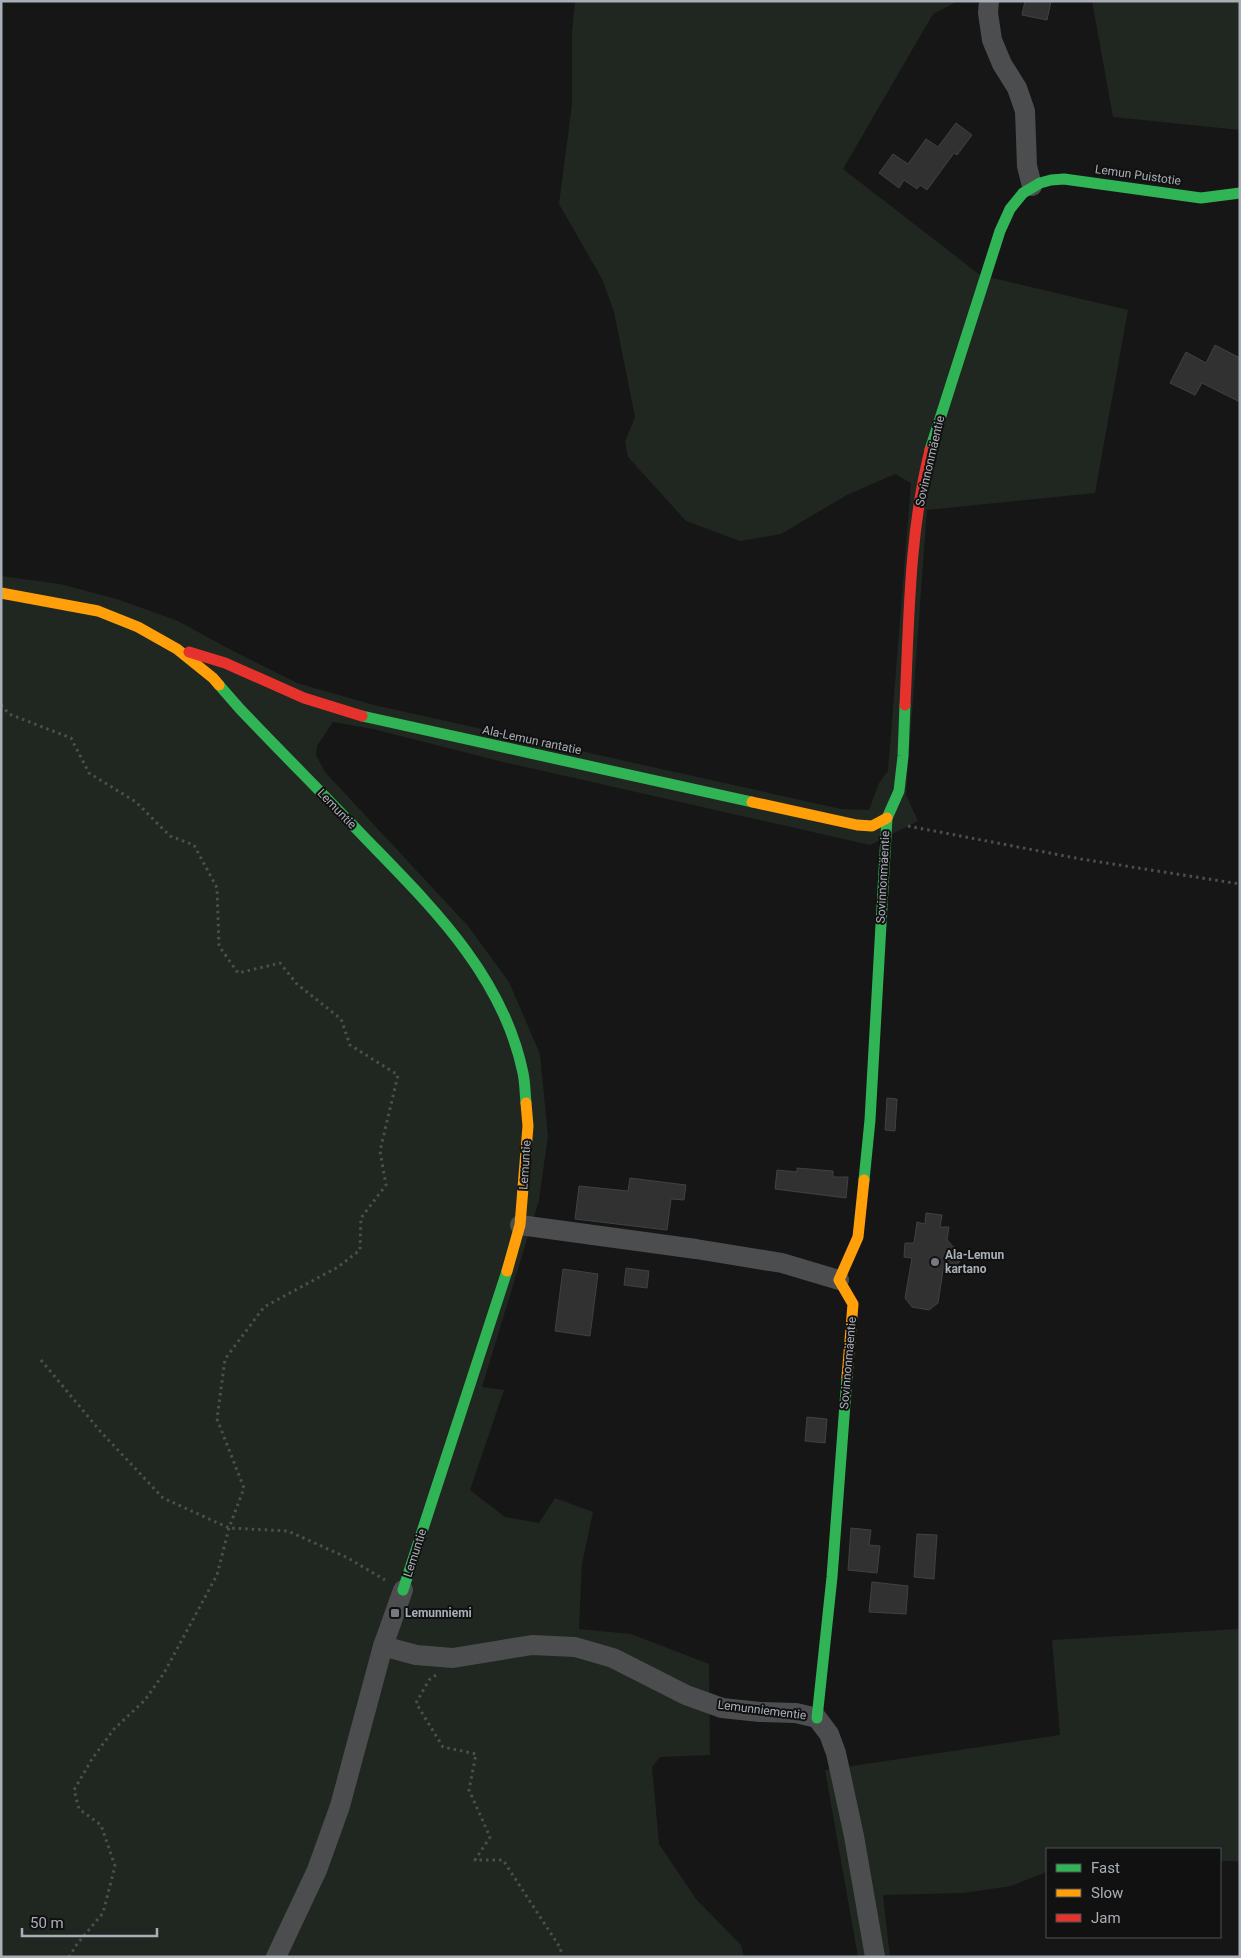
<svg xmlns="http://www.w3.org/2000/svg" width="1241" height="1958" font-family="Roboto,sans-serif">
<rect width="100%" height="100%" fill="#161616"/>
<g fill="#202620">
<polygon points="575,1 958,1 933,14 843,169 980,275 1128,310 1095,493 927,510 906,795 918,821 870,845 499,761 373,729 333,722 317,746 316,755 325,772 468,926 509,982 540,1054 548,1136 539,1200 482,1387 504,1390 470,1490 505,1517 539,1523 555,1498 593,1512 582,1564 579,1629 631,1634 709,1664 710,1755 660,1757 652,1767 659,1844 696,1899 741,1945 744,1957 1,1957 1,576 60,584 117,599 178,621 233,651 297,683 374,705 841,809 869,810 879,783 888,771 911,483 895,474 847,495 781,534 740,541 686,521 628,457 625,442 635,417 614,312 602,279 559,204 572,104 572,32"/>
<polygon points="1092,1 1240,1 1240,130 1113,117"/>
<polygon points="1238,1629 1240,1630 1240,1862 1234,1861 1220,1861 1220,1849 1047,1849 1047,1872 1011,1886 964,1893 883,1895 890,1957 858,1957 825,1770 1060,1735 1052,1640"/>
</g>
<g fill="#313132" stroke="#3f4142">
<polygon points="1025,1 1051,1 1047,20 1022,15"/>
<polygon points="956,123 972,135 957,155 954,153 927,190 920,185 917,189 904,180 899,188 879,173 893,154 908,164 926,139 938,147"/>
<polygon points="1215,345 1240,358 1240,402 1202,383 1195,395 1170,383 1186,352 1206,363"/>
<polygon points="887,1098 897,1099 895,1131 885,1130"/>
<polygon points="797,1168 833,1171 833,1177 848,1177 846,1198 775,1189 777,1170 797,1172"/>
<polygon points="630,1178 686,1185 684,1200 671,1199 667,1230 575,1219 579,1186 628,1191"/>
<polygon points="926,1213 942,1215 940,1227 949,1227 947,1240 960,1254 960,1261 955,1267 944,1264 938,1303 929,1310 912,1307 905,1298 912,1258 904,1257 905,1243 914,1243 917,1222 925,1224"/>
<polygon points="626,1268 649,1271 647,1288 624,1285"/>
<polygon points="563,1269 598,1274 590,1336 555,1331"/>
<polygon points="807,1417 827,1419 825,1443 805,1441"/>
<polygon points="851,1528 871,1530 869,1545 880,1546 877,1573 848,1570"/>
<polygon points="917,1534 937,1535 934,1579 914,1577"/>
<polygon points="872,1582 908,1586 906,1614 869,1612"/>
</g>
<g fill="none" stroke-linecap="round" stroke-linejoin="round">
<g stroke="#4c4e50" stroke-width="3" stroke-dasharray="2.5 4" stroke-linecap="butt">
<polyline points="1,705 9,714 71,738 89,773 136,802 170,836 194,845 217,888 219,946 238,973 280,963 297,984 341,1019 350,1045 398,1075 380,1151 386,1185 361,1218 360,1250 338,1267 264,1307 225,1359 217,1419 244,1488 229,1528 217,1575 164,1673 145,1700 114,1729 92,1759 74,1790 79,1809 101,1825 115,1866 103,1913 77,1944 69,1957"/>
<polyline points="908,826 1081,859 1240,884"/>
<polyline points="41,1360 100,1431 163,1498 229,1528 288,1531 348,1558 385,1580"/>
<polyline points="436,1675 429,1680 416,1703 443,1747 476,1754 469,1790 490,1837 475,1860 503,1860 561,1949 560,1957"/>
</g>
<g stroke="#4b4d4f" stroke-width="20">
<polyline points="989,1 988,13 992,40 1002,64 1017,88 1025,111 1027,166 1032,186"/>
<polyline points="520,1225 696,1249 782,1263 839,1280"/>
<polyline points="383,1646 416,1655 453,1658 532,1645 575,1647 613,1658 686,1695 722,1708 760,1712 796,1713 817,1718 829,1734 836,1753 854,1836 875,1957"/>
<polyline points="276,1957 317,1870 340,1806 383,1646 403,1590"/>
</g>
<g stroke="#30b455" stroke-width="11">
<polyline points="930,450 1000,231 1010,209 1023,193 1040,183 1051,180 1064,179 1201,198 1240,193"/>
<path d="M219 685 240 709C282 753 325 796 367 840 433 908 503 976 523 1073 525 1082 525 1093 526 1103"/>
<polyline points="362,716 752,802"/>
<polyline points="864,1180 870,1120 887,818 899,791 903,756 905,705"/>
<polyline points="403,1590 507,1271"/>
<polyline points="817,1718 832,1577 847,1377"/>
</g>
<g stroke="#ff9f0a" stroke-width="11">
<polyline points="1,593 98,611 138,627 177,649 213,678 219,685"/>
<polyline points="752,802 857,825 872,826 887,818"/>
<polyline points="507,1271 520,1225 528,1126 526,1103"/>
<polyline points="847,1377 853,1304 839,1280 858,1237 864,1180"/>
</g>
<g stroke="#e5322d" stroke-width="11">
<polyline points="189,652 225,663 304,698 362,716"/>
<path d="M905 705C909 620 909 533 930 450"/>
</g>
</g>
<g fill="#76797e" stroke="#111112" stroke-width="2">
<circle cx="935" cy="1262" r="5"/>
<rect x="390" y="1608" width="10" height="10" rx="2.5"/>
</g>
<g text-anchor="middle" stroke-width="4" stroke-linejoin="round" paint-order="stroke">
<g font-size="12" fill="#a9afb6" stroke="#111112">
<text transform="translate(1138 175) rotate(8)" y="4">Lemun Puistotie</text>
<text transform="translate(930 461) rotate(-77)" y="4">Sovinnonmäentie</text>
<text transform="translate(532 740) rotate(12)" y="4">Ala-Lemun rantatie</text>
<text transform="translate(337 809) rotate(46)" y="4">Lemuntie</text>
<text transform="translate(883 877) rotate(-87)" y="4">Sovinnonmäentie</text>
<text transform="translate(525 1165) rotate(-86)" y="4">Lemuntie</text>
<text transform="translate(848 1363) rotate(-85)" y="4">Sovinnonmäentie</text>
<text transform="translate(415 1553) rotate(-72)" y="4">Lemuntie</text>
<text transform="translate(762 1710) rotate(7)" y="4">Lemunniementie</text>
</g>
<g font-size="12" font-weight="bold" fill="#a9afb6" stroke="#111112" text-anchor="start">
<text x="945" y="1259">Ala-Lemun<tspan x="945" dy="14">kartano</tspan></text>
<text x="405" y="1617">Lemunniemi</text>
</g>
</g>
<rect width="1241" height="1958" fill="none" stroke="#a9afb6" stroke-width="5"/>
<rect x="1046" y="1848" width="175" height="90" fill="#111112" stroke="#4e5054"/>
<rect x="1056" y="1864" width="25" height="8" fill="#30b455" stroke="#4e5054"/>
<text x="1091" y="1873" font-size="15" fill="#a9afb6">Fast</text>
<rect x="1056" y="1889" width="25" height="8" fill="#ff9f0a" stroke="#4e5054"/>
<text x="1091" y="1898" font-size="15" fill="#a9afb6">Slow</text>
<rect x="1056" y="1914" width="25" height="8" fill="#e5322d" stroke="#4e5054"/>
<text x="1091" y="1923" font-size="15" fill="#a9afb6">Jam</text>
<path d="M22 1928v8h135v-8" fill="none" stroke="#a9afb6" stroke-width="2.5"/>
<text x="30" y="1928" font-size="15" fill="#a9afb6" stroke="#111112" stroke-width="4" paint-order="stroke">50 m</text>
</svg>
